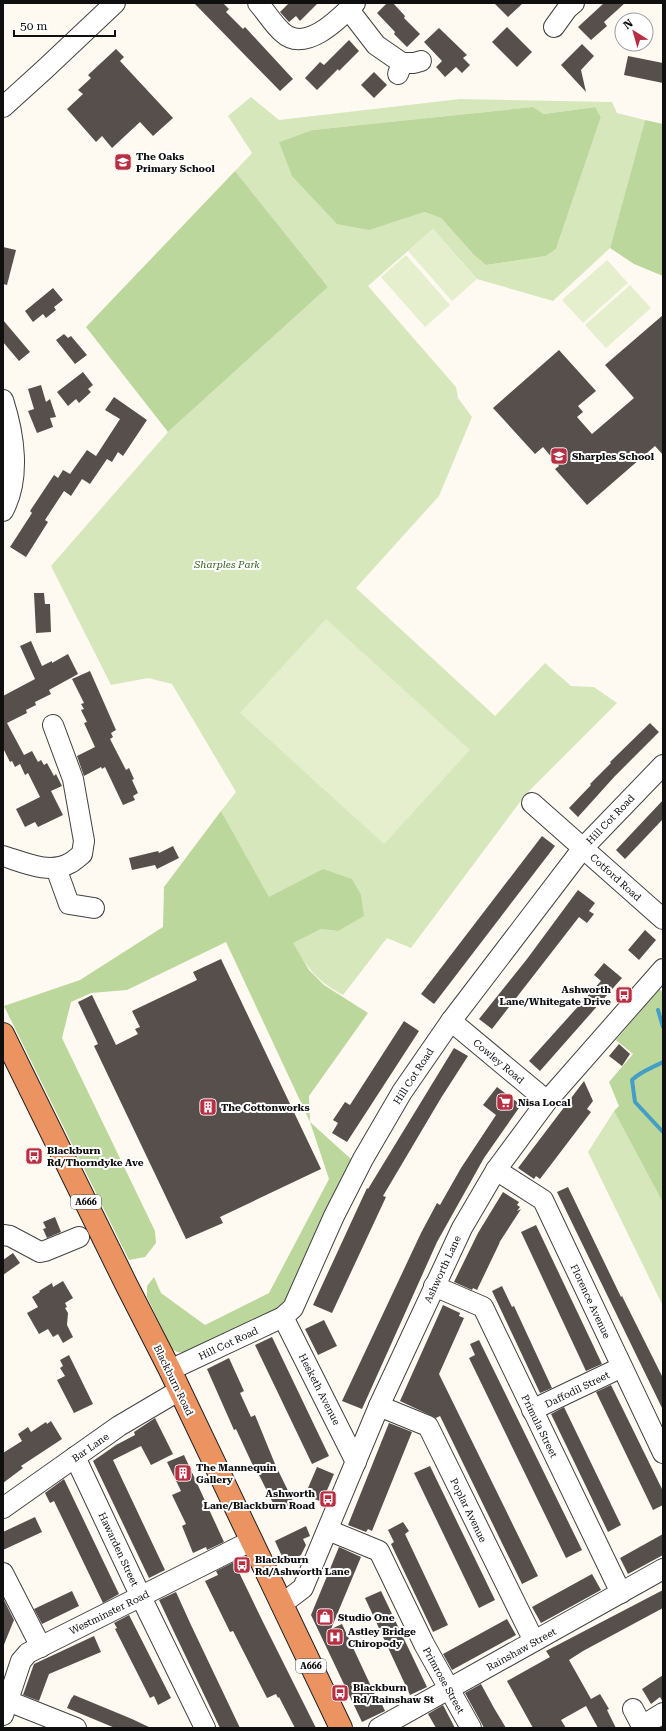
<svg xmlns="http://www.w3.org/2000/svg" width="666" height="1731" font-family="'Roboto Serif',serif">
<rect width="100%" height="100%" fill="#fefaf1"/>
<g fill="#d6e7bc" fill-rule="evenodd">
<path d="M251 97 279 120 460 99 612 102 617 113 645 120 610 248 553 301 477 279 433 229 368 286 456 387 458 398 472 417 439 496 356 588 495 716 545 663 571 686 594 687 617 703 526 794 411 948 387 938 343 995C315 980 309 969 292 943L321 929 338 931 323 870 269 898 221 811 236 792 172 684 148 678 111 685 51 566 168 432 328 287 235 171 252 153 228 116ZM533 107 544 114 595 107 601 117 556 249 546 256 486 265 474 255 441 218 424 212 279 142 312 130Z"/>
<polygon points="614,1111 663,1203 663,1306 588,1152"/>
</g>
<g fill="#bcd79c">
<polygon points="533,107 544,114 595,107 601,117 556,249 546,256 486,265 474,255 441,218 424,212 369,230 337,224 292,176 279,142 312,130"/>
<polygon points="645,120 663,124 663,276 634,264 610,248"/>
<polygon points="235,171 328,287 168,432 86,327"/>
<polygon points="221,811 269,897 323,869 352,879 361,895 364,916 338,931 321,929 293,943 309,970 324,985 368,1013 309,1096 310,1122 351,1159 289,1293 283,1304 273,1311 185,1353 177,1352 172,1349 147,1297 147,1286 154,1277 161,1293 205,1325 269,1293 329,1179 310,1122 226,942 127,990 91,993 71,1002 62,1038 155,1231 156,1243 145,1257 129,1260 4,1006 80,980 163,927 164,887"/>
<polygon points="659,989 663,992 663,1203 614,1111 619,1106 609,1082 633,1054 616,1040"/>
</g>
<g fill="#e6efcd">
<polygon points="433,229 477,279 452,301 408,251"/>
<polygon points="406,255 450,305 425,327 381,277"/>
<polygon points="607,260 628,283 583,323 562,300"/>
<polygon points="630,285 651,308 606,348 585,325"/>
<polygon points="326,619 470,750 384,844 240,713"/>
</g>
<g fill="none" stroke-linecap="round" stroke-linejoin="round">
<g stroke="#449ec5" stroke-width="4">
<polyline points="658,1010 663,1027"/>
<path d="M663 1062C652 1068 641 1071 632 1080L635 1102 663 1132"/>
</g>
</g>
<g fill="#574f4b">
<polygon points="194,3 223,3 229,9 226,12 243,29 245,27 293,79 280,91"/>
<polygon points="289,3 318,3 300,21 296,16 289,22 280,12"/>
<polygon points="387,3 393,3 405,16 404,18 420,34 407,47 394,34 395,32 377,13"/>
<polygon points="494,3 523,3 508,17"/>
<polygon points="604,3 625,3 604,22 607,26 591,40 578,27"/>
<polygon points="507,27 532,52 517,67 492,42"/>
<polygon points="439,28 467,55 463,58 470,65 462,73 456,67 445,77 436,67 442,61 424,42"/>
<polygon points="349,40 359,51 339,71 338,69 317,90 305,78 320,62 324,65"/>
<polygon points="582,44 594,56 581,70 586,92 561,65"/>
<polygon points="116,49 124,57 120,61 173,118 153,136 140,122 112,148 102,136 96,142 67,109 83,94 78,90 91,78 88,75"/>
<polygon points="628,56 663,63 663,83 624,75"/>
<polygon points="374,72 387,85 374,98 361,85"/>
<polygon points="3,247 16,250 7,285 3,284"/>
<polygon points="53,288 63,300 54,307 56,310 46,318 43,314 33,322 25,311"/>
<polygon points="663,315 663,455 655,446 587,505 555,469 559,466 543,447 535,454 493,408 559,350 596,391 578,406 583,412 577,417 592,434 634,398 605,365"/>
<polygon points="3,320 30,352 19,361 3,342"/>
<polygon points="64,334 68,338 71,336 87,355 75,364 56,340"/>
<polygon points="83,372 93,385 88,389 91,392 79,403 76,399 68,406 57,392"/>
<polygon points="41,385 46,402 50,399 56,417 50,418 53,427 37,433 28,411 34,409 28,389"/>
<polygon points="114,397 147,420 123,456 118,452 112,462 107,459 90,484 82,479 71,496 64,491 45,520 48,522 26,557 10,547 32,513 30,511 54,475 58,478 63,470 70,474 87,450 96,456 120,419 105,410"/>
<polygon points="34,593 44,593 45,604 50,604 51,632 36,633"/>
<polygon points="31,641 42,666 52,661 52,663 68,654 78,674 49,690 51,694 35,702 36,705 26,710 27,713 7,723 24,755 32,751 38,762 41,760 44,765 47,763 54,776 56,774 62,786 51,791 63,815 38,827 35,822 25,827 16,809 40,797 28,773 25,775 20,764 15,767 12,761 10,762 3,748 3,696 35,679 20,646"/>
<polygon points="90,671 116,730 111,733 113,737 110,739 126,770 129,768 134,779 132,780 138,793 133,796 135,800 123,805 105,767 102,769 101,767 84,776 77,756 95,747 84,723 87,722 81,710 84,709 81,704 84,703 72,679"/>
<polygon points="650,723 659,732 615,776 578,817 569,808 591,785 590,784 611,763 610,762"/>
<polygon points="663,800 663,819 625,859 616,850"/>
<polygon points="542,836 555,846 434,1004 421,994"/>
<polygon points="173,846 179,858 157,869 155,865 132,870 129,858 158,851 159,853"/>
<polygon points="578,890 595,903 589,911 594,914 587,923 579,917 492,1029 479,1019 527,959"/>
<polygon points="645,930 656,940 639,960 628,950"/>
<polygon points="221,959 321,1169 220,1217 223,1223 186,1239 94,1046 98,1044 78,1002 92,995 116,1045 138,1034 135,1029 140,1027 132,1011 197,980 193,972"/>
<polygon points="604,963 622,978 540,1071 529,1061 601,981 594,975"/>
<polygon points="404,1021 419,1031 347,1142 332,1133 338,1123 333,1120 345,1102 350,1105"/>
<polygon points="619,1044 630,1054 622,1066 609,1056"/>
<polygon points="454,1048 468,1056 441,1098 383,1196 386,1197 332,1313 313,1305 367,1188 368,1189"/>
<polygon points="584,1081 593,1101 587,1109 591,1112 540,1179 536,1176 534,1179 518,1168"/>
<polygon points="497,1087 521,1105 484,1158 437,1242 362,1409 342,1401 421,1233 437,1203 440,1205 461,1168 496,1115 483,1105"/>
<polygon points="568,1187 621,1297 622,1296 663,1378 663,1410 557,1192"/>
<polygon points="503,1192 519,1202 517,1205 520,1207 517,1211 521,1209 499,1243 500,1242 477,1290 473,1288 472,1290 454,1282 478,1233"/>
<polygon points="55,1217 61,1232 47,1238 43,1229 46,1228 43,1222"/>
<polygon points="536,1225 602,1364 586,1371 521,1232"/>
<polygon points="13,1253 20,1263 3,1275 3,1260"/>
<polygon points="63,1281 73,1298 65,1303 67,1307 65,1308 68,1313 67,1325 73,1337 63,1343 58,1334 53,1337 48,1329 39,1334 27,1313 38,1307 32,1297 40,1292 39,1291 52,1283 53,1287"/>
<polygon points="502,1286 512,1307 514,1306 552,1388 540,1393 492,1291"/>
<polygon points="443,1305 460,1313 459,1316 464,1318 439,1374 538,1576 522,1584 440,1416 436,1418 400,1401"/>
<polygon points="324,1320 337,1346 318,1355 305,1329"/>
<polygon points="272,1337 329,1456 312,1464 255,1345"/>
<polygon points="479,1340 582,1550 566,1558 469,1358 475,1355 470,1344"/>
<polygon points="69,1355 93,1404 74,1413 57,1380 65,1376 60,1368 63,1366 60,1360"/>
<polygon points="229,1358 244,1391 240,1393 251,1417 255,1415 275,1464 294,1503 277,1511 256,1469 255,1470 236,1429 234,1430 207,1369"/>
<polygon points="611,1385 663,1491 663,1505 653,1510 596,1392"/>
<polygon points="564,1407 621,1525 608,1532 551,1414"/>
<polygon points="155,1418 173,1454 151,1465 141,1446 113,1460 165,1570 149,1578 93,1461 116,1445 135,1435 134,1432"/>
<polygon points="51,1421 62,1439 21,1466 23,1468 3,1483 3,1453 22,1441 18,1434 28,1427 31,1432 46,1422 47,1424"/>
<polygon points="389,1423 412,1432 372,1531 368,1529 366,1532 348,1525"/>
<polygon points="184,1455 224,1542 207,1550 206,1547 193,1553 182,1526 186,1524 172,1495 181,1491 167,1462"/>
<polygon points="430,1466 495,1600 479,1608 414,1473"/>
<polygon points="317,1467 334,1474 322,1502 305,1495"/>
<polygon points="64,1479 119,1594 103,1603 54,1501 50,1503 45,1493"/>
<polygon points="35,1517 42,1532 3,1550 3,1532"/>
<polygon points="403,1522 409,1531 405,1534 448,1625 433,1632 391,1544 394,1542 388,1530"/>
<polygon points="306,1526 310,1536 303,1539 306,1545 301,1555 285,1563 275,1541"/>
<polygon points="663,1534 663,1555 628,1574 620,1558"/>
<polygon points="339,1547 361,1557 331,1629 342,1624 376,1697 378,1696 385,1711 362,1722 311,1615"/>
<polygon points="234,1562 263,1622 316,1728 295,1728 279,1697 278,1698 276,1694 267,1698 233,1631 230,1632 205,1581 218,1575 216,1571"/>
<polygon points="592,1574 601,1590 541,1623 532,1607"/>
<polygon points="663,1590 663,1608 583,1651 569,1660 591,1699 600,1694 609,1709 607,1710 616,1728 598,1728 586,1706 561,1720 566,1728 533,1728 507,1681 550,1657 546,1651"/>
<polygon points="72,1591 79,1606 42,1624 34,1609"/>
<polygon points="381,1591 427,1687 410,1695 365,1598"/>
<polygon points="176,1592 191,1625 240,1728 220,1728 174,1632 159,1600"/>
<polygon points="3,1598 14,1620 3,1647"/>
<polygon points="129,1615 171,1698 158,1705 154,1696 150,1698 115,1629 117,1628 114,1623"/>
<polygon points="507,1619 516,1635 452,1670 443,1654"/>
<polygon points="94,1636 101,1652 49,1674 39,1701 23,1695 34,1664"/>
<polygon points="663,1675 663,1702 660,1697 651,1704 642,1689"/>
<polygon points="481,1684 494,1708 506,1728 484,1728 482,1724 465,1693"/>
<polygon points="74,1695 132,1719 151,1728 115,1728 67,1708 71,1699"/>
<polygon points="443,1705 455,1728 436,1728 428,1714"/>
</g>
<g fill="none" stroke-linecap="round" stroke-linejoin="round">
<defs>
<g id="minor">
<path d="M258 3C266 12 273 24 282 32 305 54 339 19 355 3"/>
<polyline points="349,10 376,45 402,63"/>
<polyline points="554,27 567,9 574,3"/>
<polyline points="398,74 402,63 414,63 421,61"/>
<polyline points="3,107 45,69 115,3"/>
<path d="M3 400C14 434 21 478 3 511"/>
<polyline points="532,803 663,919"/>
<path d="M3 856C23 862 50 875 70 863 74 861 78 857 82 854L84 841 73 779 53 725"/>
<polyline points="56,868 69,904 94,908"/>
<polyline points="451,1021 547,1101"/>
<polyline points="496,1170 543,1200 663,1453"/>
<polyline points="3,1235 10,1236 40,1252 45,1251 79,1237"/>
<polyline points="434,1286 483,1307 621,1593"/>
<polyline points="283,1317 356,1462"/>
<polyline points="170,1370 283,1317 293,1308 334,1216 363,1159 402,1092 451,1021 583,848 663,765"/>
<polyline points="379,1406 428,1426 534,1641"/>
<polyline points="532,1410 622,1367"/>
<polyline points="75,1457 141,1597 205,1728"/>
<polyline points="3,1508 119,1426 180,1390"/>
<polyline points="328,1530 379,1551 424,1644 471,1728"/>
<polyline points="3,1573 41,1647"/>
<polyline points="282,1604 303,1588 379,1406 462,1228 496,1170 547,1101 663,969"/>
<polyline points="8,1701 76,1728"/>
<polyline points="633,1709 643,1728"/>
<polyline points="3,1715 21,1661 28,1653 251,1541"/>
<polyline points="642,1726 663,1713"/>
<polyline points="379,1728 663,1569"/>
</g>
<polyline id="highway" points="3,1034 126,1284 170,1370 341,1728"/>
</defs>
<use href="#minor" stroke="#424242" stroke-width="22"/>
<use href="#highway" stroke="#202020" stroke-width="24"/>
<use href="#minor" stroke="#fff" stroke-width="20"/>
<use href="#highway" stroke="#eb9462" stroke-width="22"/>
</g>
<defs>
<symbol id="school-square" viewBox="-11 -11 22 22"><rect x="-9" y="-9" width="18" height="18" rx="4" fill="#b72f42" stroke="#fff"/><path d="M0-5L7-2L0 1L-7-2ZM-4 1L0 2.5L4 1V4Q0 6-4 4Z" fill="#fff"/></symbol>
<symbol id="bus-square" viewBox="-11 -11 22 22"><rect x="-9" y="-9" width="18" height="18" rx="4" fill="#b72f42" stroke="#fff"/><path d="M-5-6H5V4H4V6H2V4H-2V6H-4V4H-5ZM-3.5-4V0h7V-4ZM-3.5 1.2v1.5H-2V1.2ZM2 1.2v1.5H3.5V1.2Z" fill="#fff"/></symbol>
<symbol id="supermarket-square" viewBox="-11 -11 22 22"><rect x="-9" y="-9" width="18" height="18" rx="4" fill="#b72f42" stroke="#fff"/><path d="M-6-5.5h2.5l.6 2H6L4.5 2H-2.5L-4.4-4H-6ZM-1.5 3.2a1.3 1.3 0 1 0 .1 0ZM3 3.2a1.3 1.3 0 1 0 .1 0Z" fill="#fff"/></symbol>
<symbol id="building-square" viewBox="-11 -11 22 22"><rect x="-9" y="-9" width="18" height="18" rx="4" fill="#b72f42" stroke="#fff"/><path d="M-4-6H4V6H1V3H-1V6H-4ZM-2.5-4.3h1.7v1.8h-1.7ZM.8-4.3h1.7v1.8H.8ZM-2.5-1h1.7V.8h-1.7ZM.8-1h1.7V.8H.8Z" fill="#fff"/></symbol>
<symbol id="shop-square" viewBox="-11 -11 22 22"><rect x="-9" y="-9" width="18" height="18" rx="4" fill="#b72f42" stroke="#fff"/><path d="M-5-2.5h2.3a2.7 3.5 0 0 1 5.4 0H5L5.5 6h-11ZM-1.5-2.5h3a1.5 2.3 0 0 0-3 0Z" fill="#fff"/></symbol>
<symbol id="hospital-square" viewBox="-11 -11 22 22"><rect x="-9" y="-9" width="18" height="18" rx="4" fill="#b72f42" stroke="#fff"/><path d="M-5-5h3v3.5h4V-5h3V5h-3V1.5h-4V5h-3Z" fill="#fff"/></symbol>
</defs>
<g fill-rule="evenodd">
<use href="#school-square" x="113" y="152" width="20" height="20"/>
<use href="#school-square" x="549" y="446" width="20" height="20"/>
<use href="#bus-square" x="614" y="985" width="20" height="20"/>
<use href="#supermarket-square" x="495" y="1092" width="20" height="20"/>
<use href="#building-square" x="198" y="1097" width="20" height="20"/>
<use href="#bus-square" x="24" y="1146" width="20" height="20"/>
<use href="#building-square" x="173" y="1463" width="20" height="20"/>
<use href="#bus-square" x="318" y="1489" width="20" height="20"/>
<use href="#bus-square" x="232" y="1555" width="20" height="20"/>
<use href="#shop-square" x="315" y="1607" width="20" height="20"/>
<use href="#hospital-square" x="325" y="1627" width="20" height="20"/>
<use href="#bus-square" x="330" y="1683" width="20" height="20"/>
</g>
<g text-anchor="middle" stroke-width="4" stroke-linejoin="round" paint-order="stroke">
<g fill="#fff" stroke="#575757" stroke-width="1">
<rect x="71" y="1195" width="30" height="14" rx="3"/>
<rect x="296" y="1659" width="30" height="14" rx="3"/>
</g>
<g font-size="9" font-weight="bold" fill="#0f0f0f">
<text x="86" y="1205">A666</text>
<text x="311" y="1669">A666</text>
</g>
<g font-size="10" font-weight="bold" fill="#0f0f0f" stroke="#fff" text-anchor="start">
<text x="136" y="160">The Oaks<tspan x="136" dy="12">Primary School</tspan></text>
<text x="572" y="460">Sharples School</text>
<text x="611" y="993" text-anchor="end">Ashworth<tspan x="611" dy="12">Lane/Whitegate Drive</tspan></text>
<text x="518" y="1106">Nisa Local</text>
<text x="221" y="1111">The Cottonworks</text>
<text x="47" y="1154">Blackburn<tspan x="47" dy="12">Rd/Thorndyke Ave</tspan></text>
<text x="196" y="1471">The Mannequin<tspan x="196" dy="12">Gallery</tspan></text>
<text x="315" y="1497" text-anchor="end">Ashworth<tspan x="315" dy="12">Lane/Blackburn Road</tspan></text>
<text x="255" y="1563">Blackburn<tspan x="255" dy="12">Rd/Ashworth Lane</tspan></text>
<text x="338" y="1621">Studio One</text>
<text x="348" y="1635">Astley Bridge<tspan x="348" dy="12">Chiropody</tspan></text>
<text x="353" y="1691">Blackburn<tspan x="353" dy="12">Rd/Rainshaw St</tspan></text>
</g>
<g font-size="10" font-style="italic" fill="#366322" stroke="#fff">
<text x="227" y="568">Sharples Park</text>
</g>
<g font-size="10" fill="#0f0f0f" stroke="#fff">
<text transform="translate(610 819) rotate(-46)" y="4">Hill Cot Road</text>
<text transform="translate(616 877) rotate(42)" y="4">Cotford Road</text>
<text transform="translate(499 1061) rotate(40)" y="4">Cowley Road</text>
<text transform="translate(413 1076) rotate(-57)" y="4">Hill Cot Road</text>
<text transform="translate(442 1269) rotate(-65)" y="4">Ashworth Lane</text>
<text transform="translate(591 1301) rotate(65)" y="4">Florence Avenue</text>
<text transform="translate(228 1343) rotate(-25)" y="4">Hill Cot Road</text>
<text transform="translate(174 1380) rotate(64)" y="4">Blackburn Road</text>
<text transform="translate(320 1389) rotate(63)" y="4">Hesketh Avenue</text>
<text transform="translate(577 1389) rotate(-26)" y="4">Daffodil Street</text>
<text transform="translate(540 1426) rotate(64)" y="4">Primula Street</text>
<text transform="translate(90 1447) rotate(-35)" y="4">Bar Lane</text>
<text transform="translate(469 1510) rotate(64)" y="4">Poplar Avenue</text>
<text transform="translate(119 1549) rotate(65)" y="4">Hawarden Street</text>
<text transform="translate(109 1612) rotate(-26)" y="4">Westminster Road</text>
<text transform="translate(521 1649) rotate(-29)" y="4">Rainshaw Street</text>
<text transform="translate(444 1680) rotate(61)" y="4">Primrose Street</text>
</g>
</g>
<rect width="666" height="1731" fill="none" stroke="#0f0f0f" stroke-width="8"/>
<g transform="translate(634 32) rotate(323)"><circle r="19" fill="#ffffff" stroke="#9f9f9f"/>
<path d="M0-3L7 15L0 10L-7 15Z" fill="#b72f42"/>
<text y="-6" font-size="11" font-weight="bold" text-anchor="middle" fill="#0f0f0f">N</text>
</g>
<path d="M14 30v6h101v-6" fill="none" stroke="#0f0f0f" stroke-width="2"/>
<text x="20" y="30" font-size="12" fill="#0f0f0f" stroke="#ffffff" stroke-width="3" paint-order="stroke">50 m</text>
</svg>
